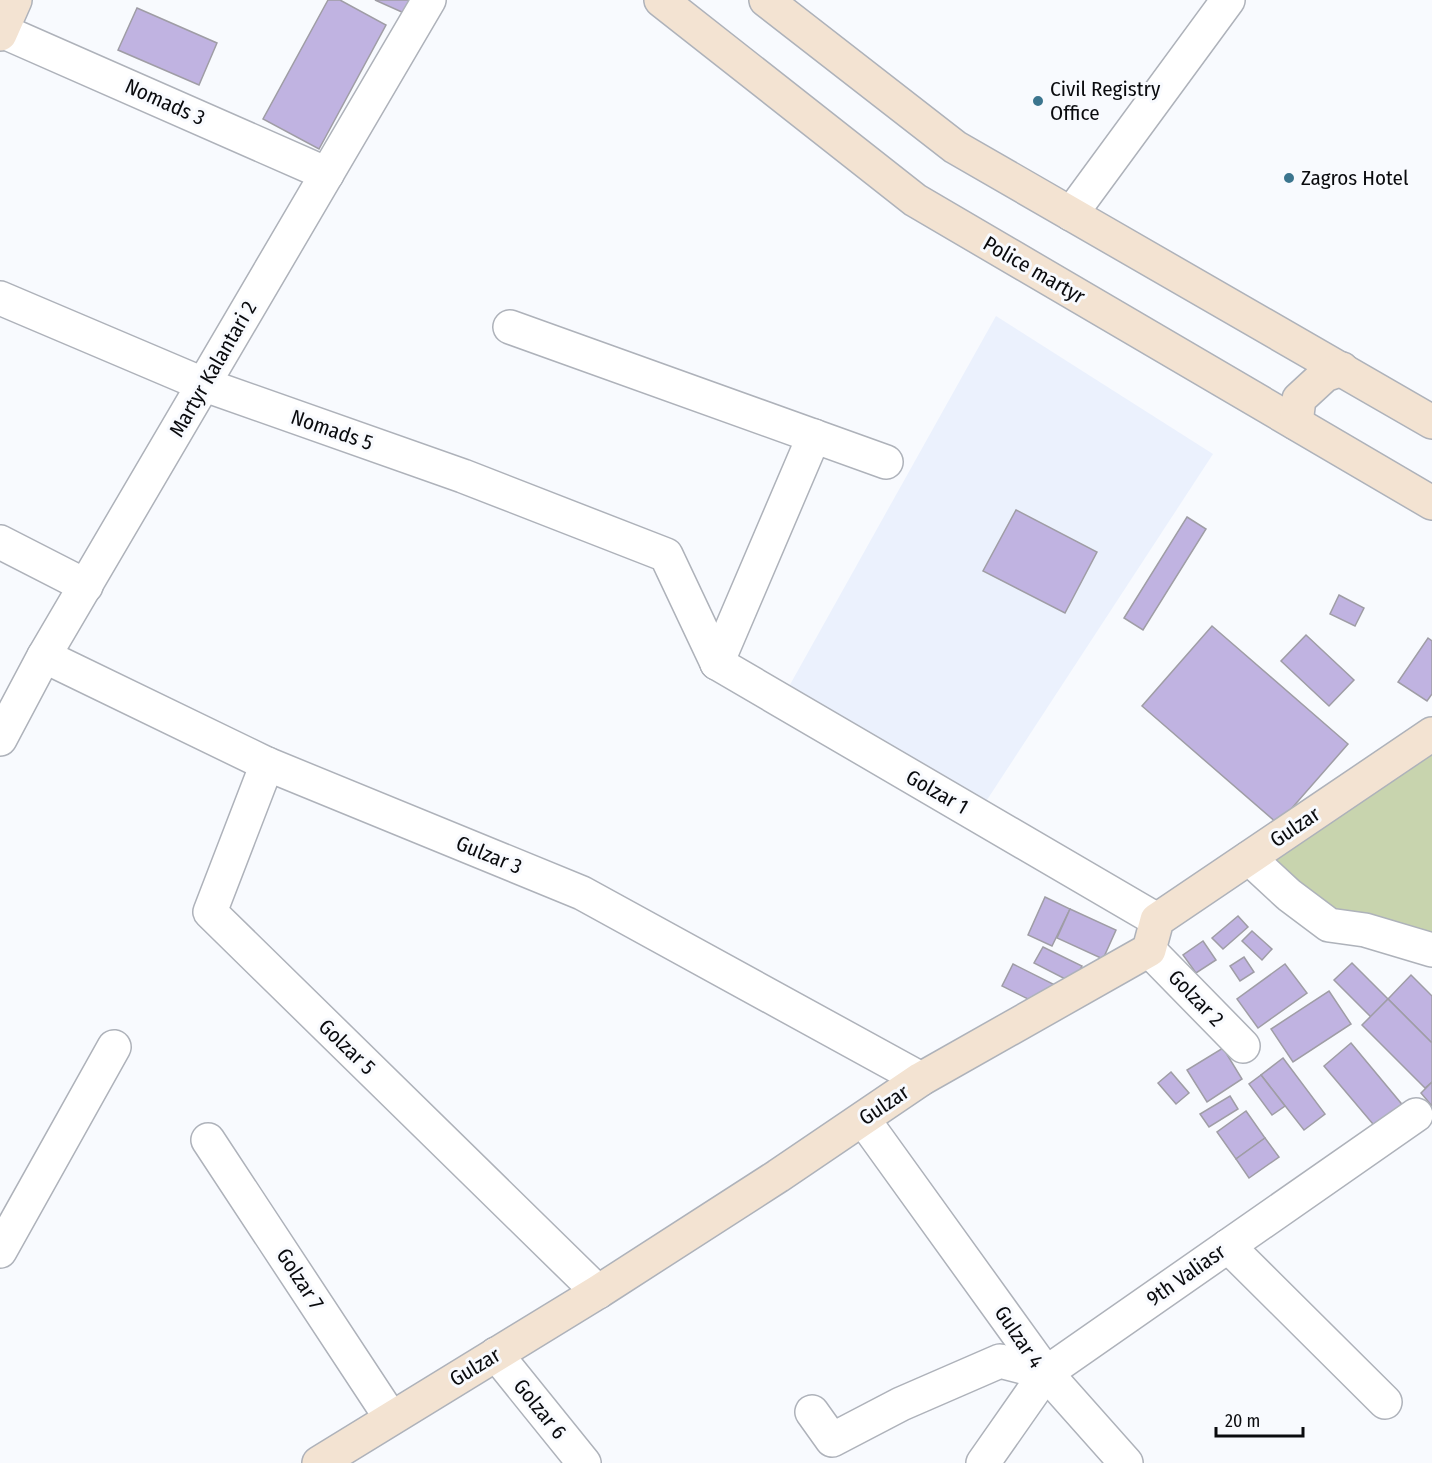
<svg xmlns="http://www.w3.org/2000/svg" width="1432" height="1463" font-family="'Fira Sans Condensed',sans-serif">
<rect width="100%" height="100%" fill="#f8fafe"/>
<polygon fill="#ebf1fd" points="996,316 1213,454 983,806 787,690"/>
<polygon fill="#c8d4ae" points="1432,748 1432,945 1324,906 1293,888 1276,858"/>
<g fill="#c0b3e1" stroke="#9f9da5" stroke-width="1.5">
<polygon points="328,0 340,0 386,25 319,149 263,119"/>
<polygon points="375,0 410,0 404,13"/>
<polygon points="137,8 217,43 199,85 118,50"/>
<polygon points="1016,510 1097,552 1065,613 983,571"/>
<polygon points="1187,517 1206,529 1143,630 1124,618"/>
<polygon points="1339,595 1364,608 1355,626 1330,614"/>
<polygon points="1212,626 1348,744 1278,824 1142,706"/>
<polygon points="1306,635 1354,680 1329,706 1281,661"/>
<polygon points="1428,638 1432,641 1432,694 1427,701 1398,682"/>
<polygon points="1045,897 1070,909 1052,946 1028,935"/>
<polygon points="1070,909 1116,930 1103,959 1057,938"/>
<polygon points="1238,916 1248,927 1223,949 1212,938"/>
<polygon points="1252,931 1272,949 1262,960 1242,941"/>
<polygon points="1203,941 1216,960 1196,973 1183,955"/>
<polygon points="1043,947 1082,966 1073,983 1034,963"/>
<polygon points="1244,957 1254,972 1240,981 1230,966"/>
<polygon points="1352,963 1388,999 1371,1017 1334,980"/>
<polygon points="1013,964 1053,984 1042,1006 1002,986"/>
<polygon points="1285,964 1307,993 1258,1028 1237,999"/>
<polygon points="1411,975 1432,996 1432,1043 1388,999"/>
<polygon points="1329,991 1351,1024 1293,1062 1271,1029"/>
<polygon points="1388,999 1432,1043 1432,1082 1425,1088 1362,1025"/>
<polygon points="1351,1043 1405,1108 1378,1130 1324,1066"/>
<polygon points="1223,1048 1242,1079 1207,1102 1187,1070"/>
<polygon points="1283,1058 1325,1114 1304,1130 1261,1075"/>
<polygon points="1171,1072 1189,1093 1176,1104 1158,1083"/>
<polygon points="1261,1075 1285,1106 1272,1115 1249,1084"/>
<polygon points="1432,1082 1432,1106 1421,1093"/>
<polygon points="1230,1096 1238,1109 1209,1127 1200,1114"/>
<polygon points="1246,1111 1265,1138 1236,1159 1217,1132"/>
<polygon points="1265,1138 1279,1157 1249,1178 1236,1159"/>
</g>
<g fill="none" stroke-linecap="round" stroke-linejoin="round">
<defs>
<g id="street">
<polyline points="2,31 327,174"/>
<polyline points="1071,214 1228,0"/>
<polyline points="0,298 205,385 463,476 666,555 717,663"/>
<polyline points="510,327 886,462"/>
<polyline points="0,542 86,586"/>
<polyline points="44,656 267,764 582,893 921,1079"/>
<polyline points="717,663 1157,920"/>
<polyline points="717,663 814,436"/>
<polyline points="0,739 44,656 429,0"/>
<polyline points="267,764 210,912 598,1292"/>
<polyline points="1249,858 1289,895 1329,925 1365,930 1432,950"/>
<polyline points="1149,950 1243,1046"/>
<polyline points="863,1119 1046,1373 1126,1463"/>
<polyline points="208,1140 391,1418"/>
<polyline points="1228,1246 1385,1402"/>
<polyline points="0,1251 114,1047"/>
<polyline points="496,1354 584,1463"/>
<polyline points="812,1412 832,1440 901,1404 1000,1361 1046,1373"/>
<polyline points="983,1463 1046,1373 1416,1115"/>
</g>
<g id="secondary">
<polyline points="661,0 915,200 1432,503"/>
<polyline points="766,0 955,147 1432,422"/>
<polyline points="0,34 15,0"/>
<polyline points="1296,423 1299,399 1325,375 1342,369"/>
<polyline points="319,1463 598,1292 778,1176 921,1079 1149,950 1157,920 1432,734"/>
</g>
</defs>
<use href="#street" stroke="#aeb2ba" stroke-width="36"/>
<use href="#secondary" stroke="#aeb2ba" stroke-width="36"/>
<use href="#street" stroke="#fff" stroke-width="33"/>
<use href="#secondary" stroke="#f3e3d2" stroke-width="33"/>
</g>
<g fill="#3b758e" stroke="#f8fafe" stroke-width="2">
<circle cx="1038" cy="101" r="6"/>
<circle cx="1289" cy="178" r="6"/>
</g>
<g text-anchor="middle" stroke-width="6" stroke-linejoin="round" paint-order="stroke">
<g font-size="21" fill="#0a0b0e" stroke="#f8fafe" text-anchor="start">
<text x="1050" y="96">Civil Registry<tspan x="1050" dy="24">Office</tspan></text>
<text x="1301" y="185">Zagros Hotel</text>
</g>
<g font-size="21" fill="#0a0b0e" stroke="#f8fafe">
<text transform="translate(165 102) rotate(24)" y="7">Nomads 3</text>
<text transform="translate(1034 270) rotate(30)" y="7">Police martyr</text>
<text transform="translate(213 369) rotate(-60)" y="7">Martyr Kalantari 2</text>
<text transform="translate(332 430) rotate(19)" y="7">Nomads 5</text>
<text transform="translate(937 792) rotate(30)" y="7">Golzar 1</text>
<text transform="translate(1295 827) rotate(-34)" y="7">Gulzar</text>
<text transform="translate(489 855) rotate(22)" y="7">Gulzar 3</text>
<text transform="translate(1196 998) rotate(46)" y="7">Golzar 2</text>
<text transform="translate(347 1047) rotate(44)" y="7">Golzar 5</text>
<text transform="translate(884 1105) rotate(-34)" y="7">Gulzar</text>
<text transform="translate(1186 1275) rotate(-35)" y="7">9th Valiasr</text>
<text transform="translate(300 1279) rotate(57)" y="7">Golzar 7</text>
<text transform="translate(1019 1337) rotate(56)" y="7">Gulzar 4</text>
<text transform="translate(475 1367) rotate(-31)" y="7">Gulzar</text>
<text transform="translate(540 1409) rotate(51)" y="7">Golzar 6</text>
</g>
</g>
<path d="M1216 1427v9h87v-9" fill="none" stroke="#0a0b0e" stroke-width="3"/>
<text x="1225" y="1427" font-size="18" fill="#0a0b0e" stroke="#f8fafe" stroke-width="4.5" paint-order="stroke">20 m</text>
</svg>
